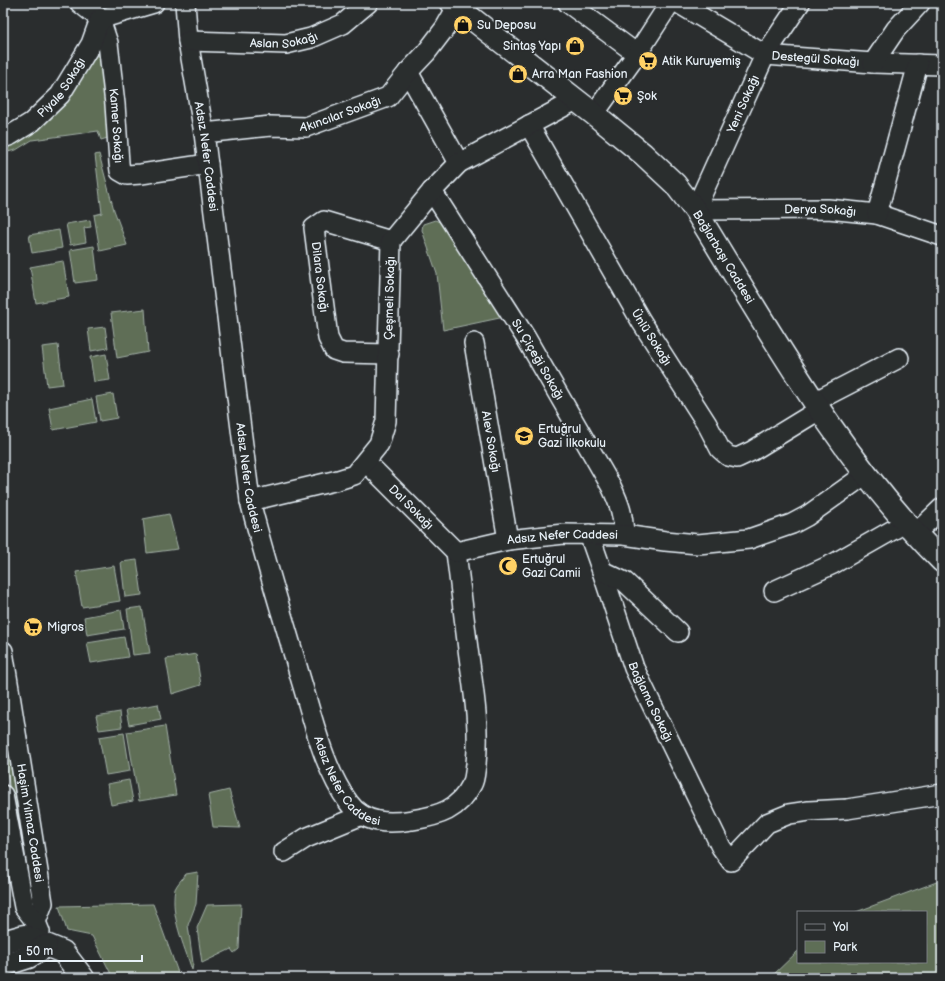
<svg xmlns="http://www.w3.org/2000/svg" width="945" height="981" font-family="'Balsamiq Sans',sans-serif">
<rect width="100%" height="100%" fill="#2a2d2e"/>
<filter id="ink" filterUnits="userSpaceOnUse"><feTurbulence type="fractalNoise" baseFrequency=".025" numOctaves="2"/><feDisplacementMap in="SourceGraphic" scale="8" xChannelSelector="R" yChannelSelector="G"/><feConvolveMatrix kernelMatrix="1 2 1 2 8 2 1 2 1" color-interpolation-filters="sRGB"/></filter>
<g filter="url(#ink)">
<g fill="#5e6e56" stroke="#a3b0a7">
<polygon points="101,47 111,137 101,140 98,131 32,140 16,150 3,153 3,138 91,52"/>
<polygon points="99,154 114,210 127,245 100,251 94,215 102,213 95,155"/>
<polygon points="90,220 91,227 84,228 86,242 70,245 66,224"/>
<polygon points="435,220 442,223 509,316 443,330 437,274 422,230 423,224"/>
<polygon points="59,230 62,248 32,253 29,235"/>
<polygon points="94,246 98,280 75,283 70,250"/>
<polygon points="63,261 69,297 36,303 30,267"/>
<polygon points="145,309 148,352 117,358 111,313"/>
<polygon points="105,327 108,348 91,351 88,329"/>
<polygon points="58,345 63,384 47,386 42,347"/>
<polygon points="106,354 110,380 94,382 90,357"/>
<polygon points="113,394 117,418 100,421 96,397"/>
<polygon points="92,399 96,422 53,430 49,408"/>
<polygon points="169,514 178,549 147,553 143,519"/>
<polygon points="137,560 142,595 125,597 121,562"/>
<polygon points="114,566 120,601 82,607 76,572"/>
<polygon points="142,607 150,653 133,655 127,609"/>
<polygon points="121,610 124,629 87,635 84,617"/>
<polygon points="124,637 128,657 91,663 87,643"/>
<polygon points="196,654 201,685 172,694 166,659"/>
<polygon points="158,704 161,719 129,725 126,710"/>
<polygon points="120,712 122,727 99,730 96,716"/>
<polygon points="3,716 31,893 27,894 3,747"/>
<polygon points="165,726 176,795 139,801 127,732"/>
<polygon points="124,733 130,771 106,775 99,737"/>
<polygon points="129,780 133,801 111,805 107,784"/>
<polygon points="229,790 240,828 213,827 208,795"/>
<path d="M198 872 196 904 188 925 193 963 192 970C184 945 170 916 175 889 177 884 183 878 186 874Z"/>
<polygon points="942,880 942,978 770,978 798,951 798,962 926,962 926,912 856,912"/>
<polygon points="153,904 180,978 113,978 92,936 67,931 59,906"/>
<polygon points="241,904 239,949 234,953 231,949 202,963 197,928 207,905"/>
</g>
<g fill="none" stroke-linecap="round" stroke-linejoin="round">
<defs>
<g id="minor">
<path id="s1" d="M80 3 100 19 108 43 115 104 119 163 120 171 127 175 141 174 208 164"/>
<path id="s2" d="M185 3 188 41 204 133 250 501C265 561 284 620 301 680 313 719 324 770 349 803 364 824 389 824 412 820 439 816 459 810 472 784 475 779 475 770 476 764 480 725 473 687 468 649 464 617 460 584 456 552"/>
<polyline points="568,3 637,54"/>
<path id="s3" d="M678 3 765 55 873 63 942 65"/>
<path id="s4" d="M800 3 765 55 695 210 828 209 877 214 942 236"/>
<path id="s5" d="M188 41 286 44 311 38 343 24 368 3"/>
<polyline points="873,63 896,29 920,3"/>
<polyline points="408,72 459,163"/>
<polyline points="594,114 637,54 670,3"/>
<path id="s6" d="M529 125 641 321 707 424 720 449 728 456 737 458 752 451 819 410"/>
<path id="s7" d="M204 133 271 126 306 127 388 97 408 72 426 53 445 28 457 7"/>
<path id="s8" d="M3 138 11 135 32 122 60 95 91 44 100 19 154 3"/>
<path id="s9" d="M432 191 526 338 611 486C620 505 623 514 624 535"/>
<polyline points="877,214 918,64"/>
<path id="s10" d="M474 343 508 540"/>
<polyline points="389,354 343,353 334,350 328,338 314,228 324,221 391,241"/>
<polyline points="814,402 899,358"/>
<path id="s11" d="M366 462 456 552"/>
<path id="s12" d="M250 501 338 480 354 475 379 444 386 421 391 241 432 191 459 163 576 100"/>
<path id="s13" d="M589 534 602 571 634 668 721 847 731 861 767 823 789 814 809 811 847 809 942 794"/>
<polyline points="915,534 942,508"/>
<path id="s14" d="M456 552 508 540 564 534 624 535 665 541 698 544 749 539 792 524 807 516 866 474"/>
<polyline points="602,571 625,582 678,632"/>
<polyline points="774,591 833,564 905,523"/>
<path id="s15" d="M3 651 43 903 36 922"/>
<polyline points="3,795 24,907 36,922 40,932"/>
<polyline points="284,852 306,838 362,815"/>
</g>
<g id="tertiary">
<path id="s16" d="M452 3 594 114 643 154 675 184 695 210C770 331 840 460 942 561"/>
</g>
<g id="secondary">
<polyline points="3,942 24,936 63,952 83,978"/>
<polyline points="3,965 28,957 46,946"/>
</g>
</defs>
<use href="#minor" stroke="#e8f1f8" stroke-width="22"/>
<use href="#tertiary" stroke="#e8f1f8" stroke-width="25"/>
<use href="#secondary" stroke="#e8f1f8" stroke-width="25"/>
<use href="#minor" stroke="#2a2d2e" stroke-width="19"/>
<use href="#tertiary" stroke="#2a2d2e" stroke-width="22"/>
<use href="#secondary" stroke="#2a2d2e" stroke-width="22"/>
</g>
</g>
<defs>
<symbol id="shop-disc" viewBox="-11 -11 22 22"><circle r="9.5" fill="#ffd166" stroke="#2a2d2e"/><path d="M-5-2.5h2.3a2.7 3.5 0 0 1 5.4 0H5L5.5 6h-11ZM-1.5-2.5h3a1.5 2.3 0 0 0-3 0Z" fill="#111"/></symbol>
<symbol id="supermarket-disc" viewBox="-11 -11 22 22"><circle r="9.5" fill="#ffd166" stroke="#2a2d2e"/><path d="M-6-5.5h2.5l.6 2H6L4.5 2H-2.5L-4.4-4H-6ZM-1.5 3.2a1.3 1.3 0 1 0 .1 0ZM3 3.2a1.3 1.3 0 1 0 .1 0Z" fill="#111"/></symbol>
<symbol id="school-disc" viewBox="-11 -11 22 22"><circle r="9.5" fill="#ffd166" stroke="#2a2d2e"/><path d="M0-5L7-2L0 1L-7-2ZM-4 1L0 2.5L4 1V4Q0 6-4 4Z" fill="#111"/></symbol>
<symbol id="mosque-disc" viewBox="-11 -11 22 22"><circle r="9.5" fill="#ffd166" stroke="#2a2d2e"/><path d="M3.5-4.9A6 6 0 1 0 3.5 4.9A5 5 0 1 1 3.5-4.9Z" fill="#111"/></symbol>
</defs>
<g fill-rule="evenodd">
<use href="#shop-disc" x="452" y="14" width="22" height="22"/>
<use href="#shop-disc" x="564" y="35" width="22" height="22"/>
<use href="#supermarket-disc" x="637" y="50" width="22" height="22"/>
<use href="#shop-disc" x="507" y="63" width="22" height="22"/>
<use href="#supermarket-disc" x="612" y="85" width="22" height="22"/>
<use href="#school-disc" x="513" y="425" width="22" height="22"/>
<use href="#mosque-disc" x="497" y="555" width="22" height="22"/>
<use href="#supermarket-disc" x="22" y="616" width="22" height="22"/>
</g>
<g text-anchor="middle" stroke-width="3.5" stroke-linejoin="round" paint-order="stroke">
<g font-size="12" fill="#e8f1f8" stroke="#2a2d2e" text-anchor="start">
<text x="477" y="29">Su Deposu</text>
<text x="561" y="50" text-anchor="end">Sintaş Yapı</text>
<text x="662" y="65">Atik Kuruyemiş</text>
<text x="532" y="78">Arra Man Fashion</text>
<text x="637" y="100">Şok</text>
<text x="538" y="433">Ertuğrul<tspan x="538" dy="14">Gazi İlkokulu</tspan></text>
<text x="522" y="563">Ertuğrul<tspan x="522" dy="14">Gazi Camii</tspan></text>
<text x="47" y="631">Migros</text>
</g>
<g font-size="12" fill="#e8f1f8" stroke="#2a2d2e">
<text dy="4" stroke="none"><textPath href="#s5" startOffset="96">Aslan Sokağı</textPath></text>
<text dy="4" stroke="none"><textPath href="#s3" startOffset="152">Destegül Sokağı</textPath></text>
<text dy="4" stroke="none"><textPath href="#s8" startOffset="79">Piyale Sokağı</textPath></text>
<text transform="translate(743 104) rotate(-66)" y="4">Yeni Sokağı</text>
<text dy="4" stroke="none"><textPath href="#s7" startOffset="139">Akıncılar Sokağı</textPath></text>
<text dy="4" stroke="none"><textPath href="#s1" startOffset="134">Kamer Sokağı</textPath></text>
<text dy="4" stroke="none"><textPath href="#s2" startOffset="155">Adsız Nefer Caddesi</textPath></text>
<text dy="4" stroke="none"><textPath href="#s4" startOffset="358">Derya Sokağı</textPath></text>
<text dy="4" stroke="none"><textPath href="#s16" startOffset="375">Bağlarbaşı Caddesi</textPath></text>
<text transform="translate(320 277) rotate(83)" y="4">Dilara Sokağı</text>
<text dy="4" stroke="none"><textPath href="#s12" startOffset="294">Çeşmeli Sokağı</textPath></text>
<text dy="4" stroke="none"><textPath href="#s6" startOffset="245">Ünlü Sokağı</textPath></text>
<text dy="4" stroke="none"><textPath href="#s9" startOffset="199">Su Çiçeği Sokağı</textPath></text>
<text dy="4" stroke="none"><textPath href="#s10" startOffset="100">Alev Sokağı</textPath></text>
<text dy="4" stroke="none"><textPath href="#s2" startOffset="479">Adsız Nefer Caddesi</textPath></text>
<text dy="4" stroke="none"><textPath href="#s11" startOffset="64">Dal Sokağı</textPath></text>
<text dy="4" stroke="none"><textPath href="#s14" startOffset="108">Adsız Nefer Caddesi</textPath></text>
<text dy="4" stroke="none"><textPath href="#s13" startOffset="179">Bağlama Sokağı</textPath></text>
<text dy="4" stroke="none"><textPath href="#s2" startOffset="803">Adsız Nefer Caddesi</textPath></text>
<text dy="4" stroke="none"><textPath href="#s15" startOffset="174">Haşim Yılmaz Caddesi</textPath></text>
</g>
</g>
<rect width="945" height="981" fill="none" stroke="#2a2d2e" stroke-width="16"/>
<rect x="8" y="8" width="929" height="965" fill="none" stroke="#e8f1f8" stroke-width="1.5" filter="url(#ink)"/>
<rect x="797" y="911" width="130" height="52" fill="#2a2d2e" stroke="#767b7f"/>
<rect x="805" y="924" width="20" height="6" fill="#2a2d2e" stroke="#767b7f"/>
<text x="833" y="931" font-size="12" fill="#e8f1f8">Yol</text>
<rect x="805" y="941" width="20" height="12" fill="#5e6e56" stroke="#767b7f"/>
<text x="833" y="951" font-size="12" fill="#e8f1f8">Park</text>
<path d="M20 955v6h122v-6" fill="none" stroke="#e8f1f8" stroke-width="2"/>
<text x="26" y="955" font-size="12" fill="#e8f1f8" stroke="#2a2d2e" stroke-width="3" paint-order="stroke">50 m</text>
</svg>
